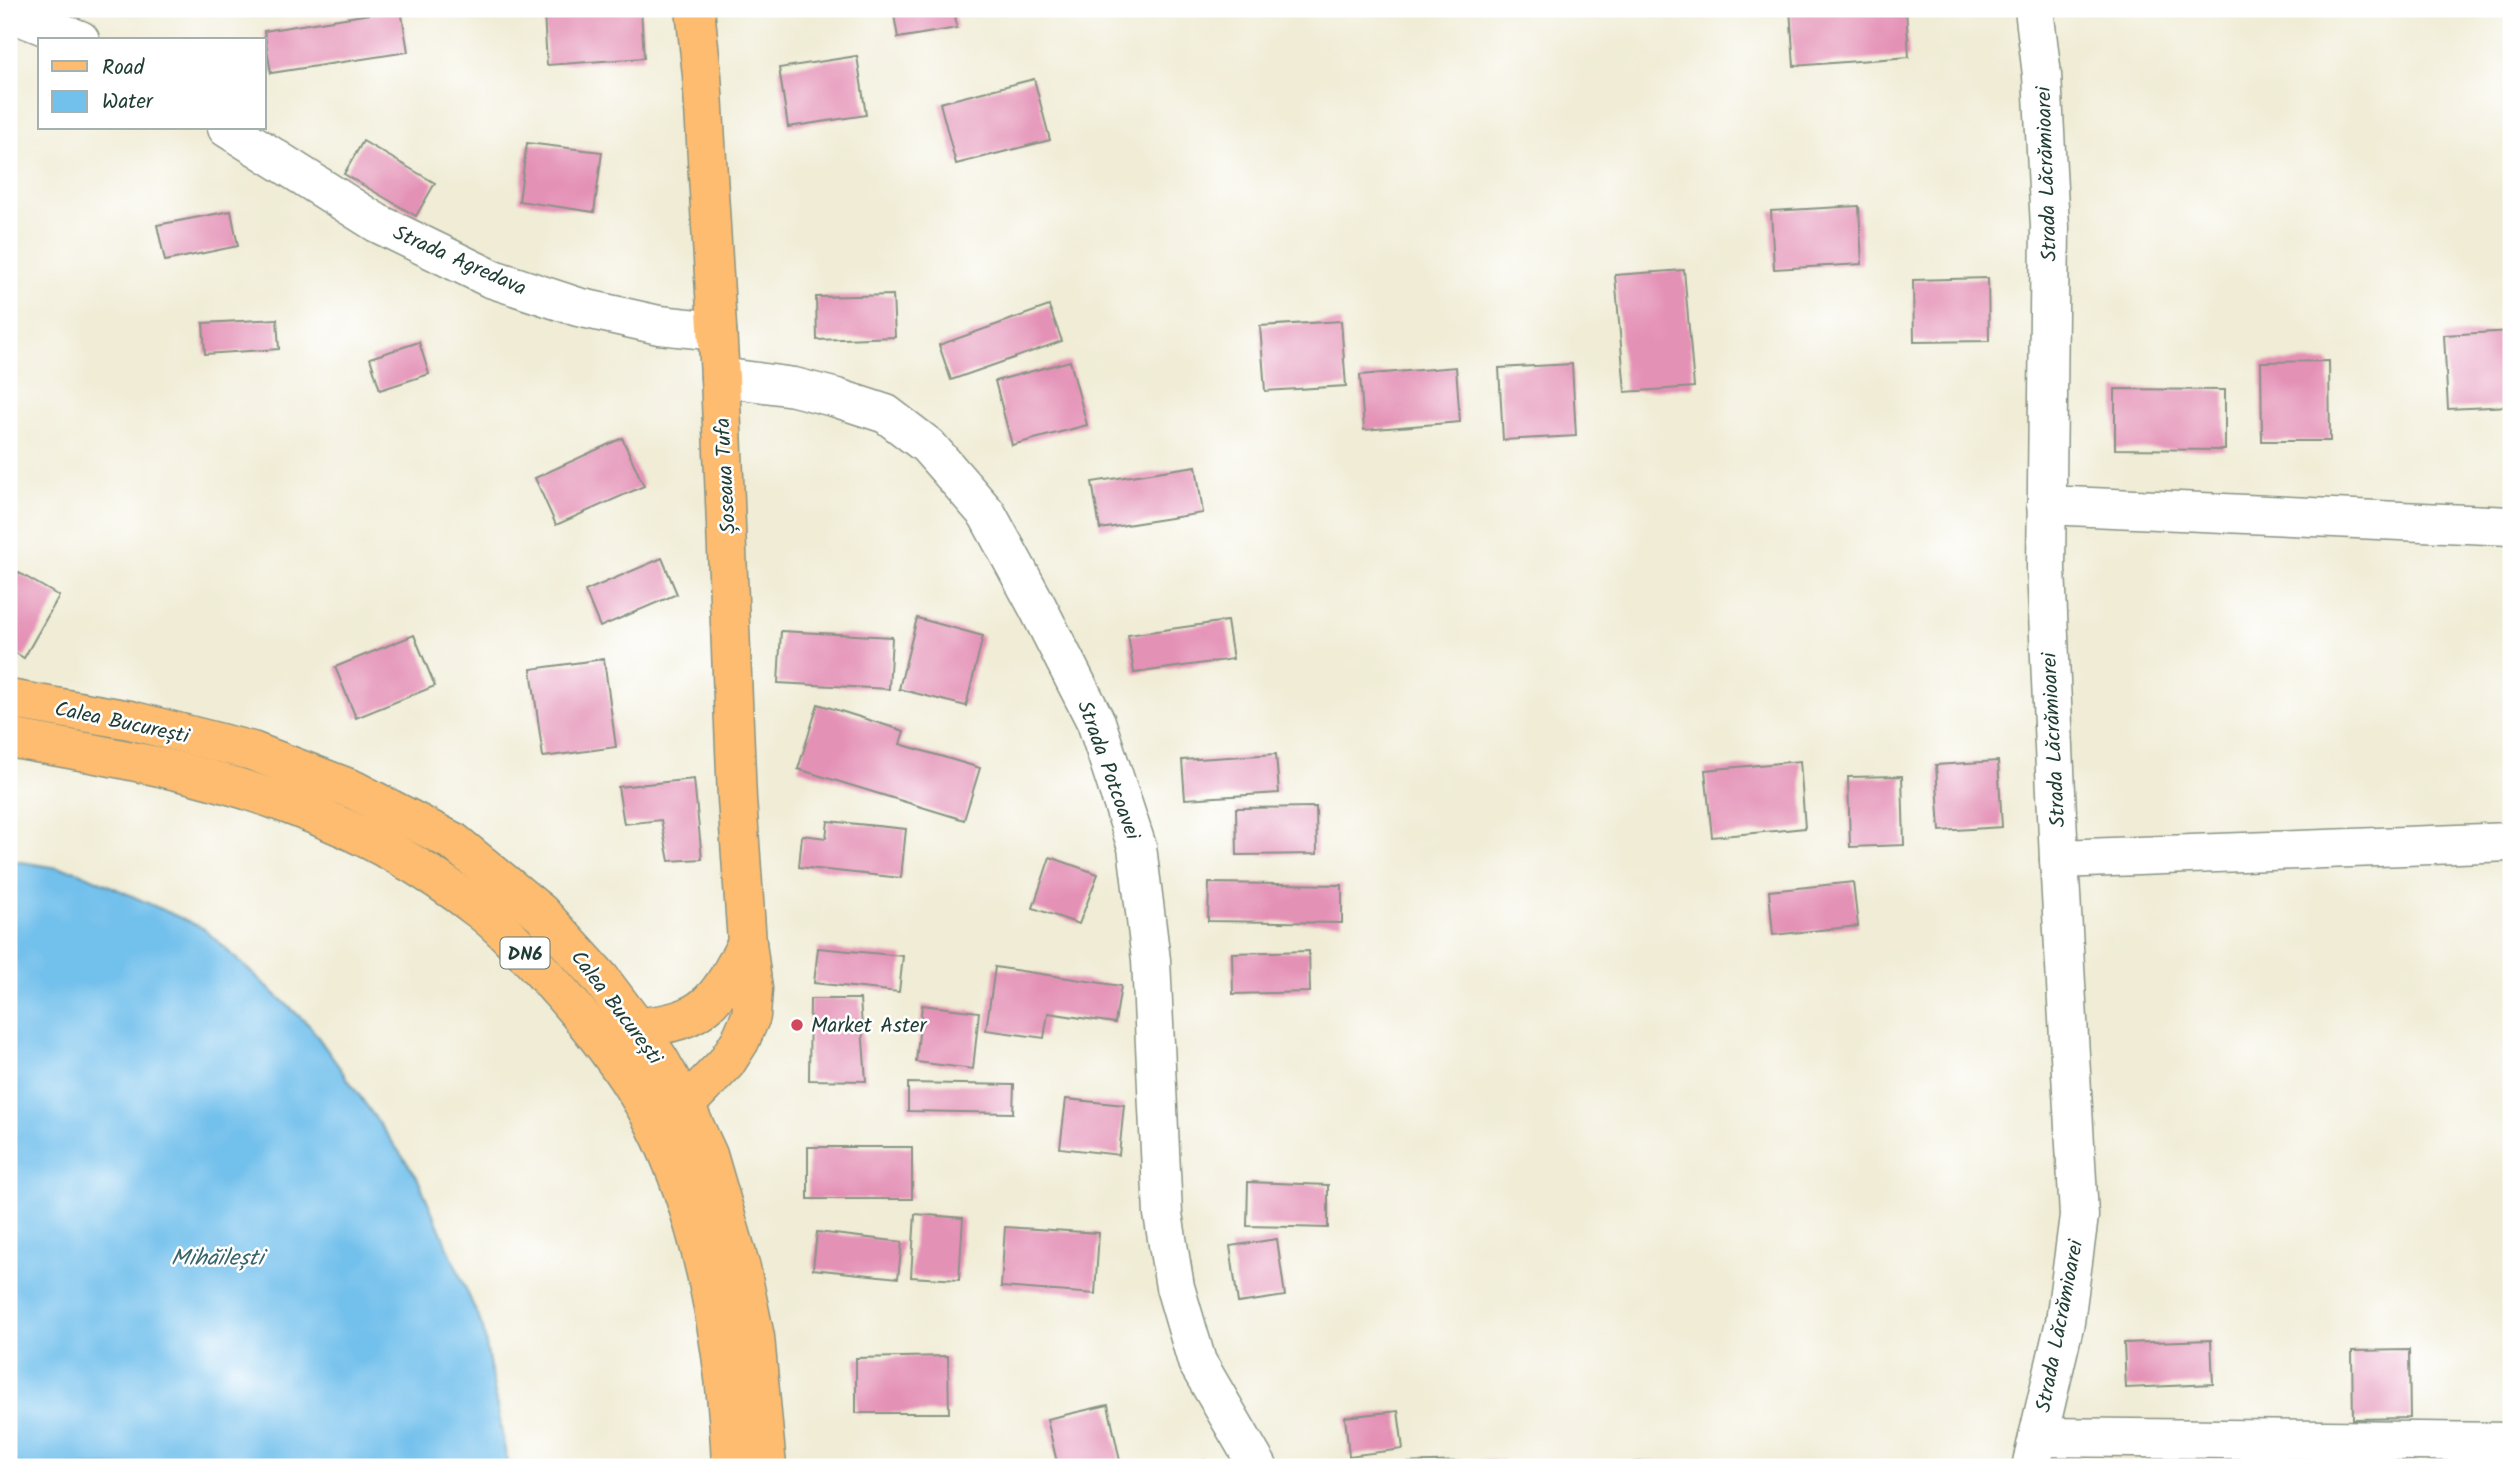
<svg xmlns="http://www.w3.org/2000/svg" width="2520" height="1476" font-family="Kalam,sans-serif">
<rect width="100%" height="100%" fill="#fff"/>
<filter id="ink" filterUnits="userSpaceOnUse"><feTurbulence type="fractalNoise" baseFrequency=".0143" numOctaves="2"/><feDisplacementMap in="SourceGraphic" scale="14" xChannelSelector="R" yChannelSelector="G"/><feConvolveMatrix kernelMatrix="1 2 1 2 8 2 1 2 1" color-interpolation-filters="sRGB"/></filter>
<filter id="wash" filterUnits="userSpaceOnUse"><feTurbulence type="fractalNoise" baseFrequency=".00686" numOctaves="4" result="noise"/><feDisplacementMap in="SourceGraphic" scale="28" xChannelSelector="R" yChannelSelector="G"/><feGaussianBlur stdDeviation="1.57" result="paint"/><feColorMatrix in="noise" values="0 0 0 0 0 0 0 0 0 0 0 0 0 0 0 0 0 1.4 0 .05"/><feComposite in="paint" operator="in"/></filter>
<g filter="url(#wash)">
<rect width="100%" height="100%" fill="#f0ecd5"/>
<polygon fill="#72c0ec" stroke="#487e90" stroke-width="2" points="9,860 77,871 203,928 310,1026 417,1177 483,1328 508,1467 9,1467"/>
<g id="blocks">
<g fill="#e491b6">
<polygon points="401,9 408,52 271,73 264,31"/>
<polygon points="612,9 641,9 644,58 547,65 544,13"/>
<polygon points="893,9 954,9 957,28 898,38"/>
<polygon points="1790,9 1906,9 1909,57 1794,66"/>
<polygon points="857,56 866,115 788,127 779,68"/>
<polygon points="1034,79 1050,140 956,164 940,103"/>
<polygon points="363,141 435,183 416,216 344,174"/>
<polygon points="527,143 602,152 594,212 519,201"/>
<polygon points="1859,206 1862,264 1774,269 1771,211"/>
<polygon points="231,211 238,246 165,261 157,225"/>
<polygon points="1684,270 1694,387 1625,392 1615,275"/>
<polygon points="1988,278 1989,341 1914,342 1913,280"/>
<polygon points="893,295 895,337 817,340 816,297"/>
<polygon points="1049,306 1062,341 951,380 939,345"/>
<polygon points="277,319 279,349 205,354 203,323"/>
<polygon points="1341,321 1346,386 1265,391 1260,326"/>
<polygon points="2511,331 2511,406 2448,409 2444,335"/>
<polygon points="419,342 429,374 380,390 370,358"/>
<polygon points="1070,361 1087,425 1012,445 995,381"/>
<polygon points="2329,361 2330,441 2262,441 2261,362"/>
<polygon points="1572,364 1576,436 1503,440 1499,368"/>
<polygon points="1456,367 1460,422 1364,430 1360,375"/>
<polygon points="2115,389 2225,390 2225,450 2115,449"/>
<polygon points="622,438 644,486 556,525 535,478"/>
<polygon points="1196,466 1203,513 1100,529 1092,482"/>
<polygon points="662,558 677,594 600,627 585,591"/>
<polygon points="9,567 59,596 24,658 9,649"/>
<polygon points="917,618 983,636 966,706 899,689"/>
<polygon points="1227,621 1233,659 1134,673 1128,635"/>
<polygon points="781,631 892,637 889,689 778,683"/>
<polygon points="414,635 435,686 356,718 335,667"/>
<polygon points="604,659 616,747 543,757 531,669"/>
<polygon points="818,704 904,731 900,744 980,768 964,820 798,769"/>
<polygon points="1276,754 1279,793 1185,799 1182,760"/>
<polygon points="1800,761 1805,828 1712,837 1705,770"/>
<polygon points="1998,761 2002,827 1940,831 1936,765"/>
<polygon points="1902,776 1904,845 1850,847 1848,777"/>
<polygon points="694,779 702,859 669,861 661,820 624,824 618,787"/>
<polygon points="1316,807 1317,854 1237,855 1236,808"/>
<polygon points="828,821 906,829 901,878 799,867 802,835 826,838"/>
<polygon points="1050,857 1098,874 1079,924 1033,908"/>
<polygon points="1853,882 1858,926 1773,935 1769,891"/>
<polygon points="1209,883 1342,885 1342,923 1208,921"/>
<polygon points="818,948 903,956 899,992 814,983"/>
<polygon points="1309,951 1310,992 1233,994 1232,953"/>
<polygon points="995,967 1121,986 1115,1023 1048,1013 1044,1038 986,1030"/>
<polygon points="810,999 860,999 866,1081 809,1080"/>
<polygon points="922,1005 979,1012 973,1069 916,1062"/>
<polygon points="908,1083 1014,1085 1013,1113 908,1111"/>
<polygon points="1066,1099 1124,1105 1119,1155 1060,1148"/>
<rect x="808" y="1147" width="104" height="52"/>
<polygon points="1248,1182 1328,1185 1328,1228 1247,1226"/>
<polygon points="915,1214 963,1218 959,1280 911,1277"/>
<polygon points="1005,1227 1099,1233 1095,1294 1001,1287"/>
<polygon points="817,1232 902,1242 898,1278 813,1269"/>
<polygon points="1277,1239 1285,1296 1238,1303 1230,1246"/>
<polygon points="2211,1340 2213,1384 2126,1388 2124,1343"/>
<polygon points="2409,1350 2410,1418 2353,1419 2352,1351"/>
<polygon points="948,1356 949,1413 856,1413 856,1358"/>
<polygon points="1108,1405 1120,1461 1093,1467 1058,1467 1047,1419"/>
<polygon points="1398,1411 1403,1449 1349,1456 1345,1417"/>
<polygon points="2322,1452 2323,1467 2265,1467 2264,1456"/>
<polygon points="1205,1460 1206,1467 1161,1467 1161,1466"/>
<polygon points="1504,1460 1505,1467 1395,1467 1395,1463"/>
<polygon points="1717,1460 1717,1467 1634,1467 1634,1462"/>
</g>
</g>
</g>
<g filter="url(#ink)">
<use href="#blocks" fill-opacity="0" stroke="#889484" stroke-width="2"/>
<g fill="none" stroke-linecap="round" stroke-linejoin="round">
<defs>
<g id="minor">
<polyline points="9,12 80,40"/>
<polyline points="227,128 377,223 490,278 578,307 659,325 717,331"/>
<polyline points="720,377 794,387 837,398 886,414 928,446 987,514 1037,606 1096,722 1137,847 1151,960 1163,1214 1175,1287 1197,1362 1258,1467"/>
<polyline points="2046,505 2511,526"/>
<polyline points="2059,859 2511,842"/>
<polyline points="2038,1437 2511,1442"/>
<polyline points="2031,1467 2065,1322 2079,1216 2059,859 2046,569 2050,227 2042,75 2034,9"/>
</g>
<g id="major">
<path d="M637 1027C706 1023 718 999 747 943"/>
<polyline points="685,1105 726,1063 740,1041 751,1016 753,989 747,943 737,799 720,377 702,75 695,9"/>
</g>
<g id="highway">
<polyline points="9,699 130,720 252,751 354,790 454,842 541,913 600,978 637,1027 659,1059 685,1105 708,1155 741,1268 755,1337 767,1467"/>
<path d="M9 738C104 755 201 771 292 806 359 831 425 867 481 911 505 930 526 954 546 976 587 1021 626 1069 654 1123 704 1221 727 1358 731 1467"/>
</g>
</defs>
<use href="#minor" stroke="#889484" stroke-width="41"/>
<use href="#major" stroke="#889484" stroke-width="41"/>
<use href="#highway" stroke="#889484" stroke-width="41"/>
<use href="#minor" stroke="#fff" stroke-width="38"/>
<use href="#major" stroke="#fdbc70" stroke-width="38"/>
<use href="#highway" stroke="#fdbc70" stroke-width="38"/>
</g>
</g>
<circle fill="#d1495b" stroke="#fff" stroke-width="2.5" cx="797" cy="1025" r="7"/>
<g text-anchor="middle" stroke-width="5" stroke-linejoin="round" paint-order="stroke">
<rect fill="#fff" stroke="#627771" stroke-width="2" x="500.5" y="937.5" width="49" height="31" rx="5"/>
<g font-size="19" font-weight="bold" fill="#1f3d34">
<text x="525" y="960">DN6</text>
</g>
<g font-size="21" fill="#1f3d34" stroke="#fff">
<text transform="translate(2046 174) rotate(-92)" y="7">Strada Lăcrămioarei</text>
<text transform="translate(460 260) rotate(24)" y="7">Strada Agredava</text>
<text transform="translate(725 476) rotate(-93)" y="7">Șoseaua Tufa</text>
<text transform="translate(122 722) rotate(12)" y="7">Calea București</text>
<text transform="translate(2053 740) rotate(-93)" y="7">Strada Lăcrămioarei</text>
<text transform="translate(1109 770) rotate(70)" y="7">Strada Potcoavei</text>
<text transform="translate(617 1007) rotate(53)" y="7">Calea București</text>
<text transform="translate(2059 1326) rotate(-79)" y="7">Strada Lăcrămioarei</text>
</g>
<g font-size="21" fill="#1f3d34" stroke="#fff" text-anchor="start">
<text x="811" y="1032">Market Aster</text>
</g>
<g font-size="23" font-style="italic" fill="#38646b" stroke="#fff">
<text x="217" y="1265">Mihăilești</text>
</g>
</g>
<rect width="2520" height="1476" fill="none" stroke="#fff" stroke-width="35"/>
<rect x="38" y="38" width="228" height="91" fill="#ffffff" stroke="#a5b1ae" stroke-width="2"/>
<rect x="52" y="61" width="35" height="10" fill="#fdbc70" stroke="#a5b1ae" stroke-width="2"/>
<text x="102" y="74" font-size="21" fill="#1f3d34">Road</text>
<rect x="52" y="91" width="35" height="21" fill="#72c0ec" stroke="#a5b1ae" stroke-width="2"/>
<text x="102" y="108" font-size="21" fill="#1f3d34">Water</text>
</svg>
